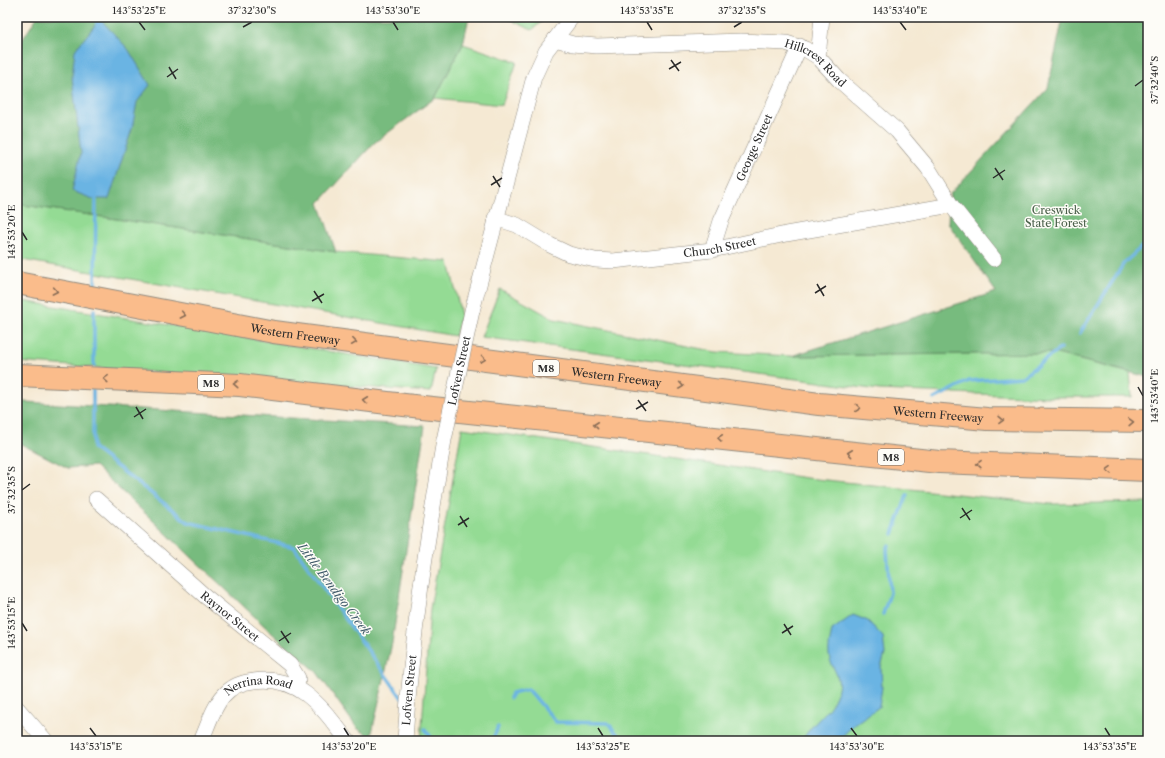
<svg xmlns="http://www.w3.org/2000/svg" width="1165" height="758" font-family="'Libre Caslon Text',serif">
<rect width="100%" height="100%" fill="#fdfcf7"/>
<filter id="ink" filterUnits="userSpaceOnUse"><feTurbulence type="fractalNoise" baseFrequency=".025" numOctaves="2"/><feDisplacementMap in="SourceGraphic" scale="8" xChannelSelector="R" yChannelSelector="G"/><feConvolveMatrix kernelMatrix="1 2 1 2 8 2 1 2 1" color-interpolation-filters="sRGB"/></filter>
<filter id="wash" filterUnits="userSpaceOnUse"><feTurbulence type="fractalNoise" baseFrequency=".012" numOctaves="4" result="noise"/><feDisplacementMap in="SourceGraphic" scale="16" xChannelSelector="R" yChannelSelector="G"/><feGaussianBlur stdDeviation="0.9" result="paint"/><feColorMatrix in="noise" values="0 0 0 0 0 0 0 0 0 0 0 0 0 0 0 0 0 1.4 0 .05"/><feComposite in="paint" operator="in"/></filter>
<g filter="url(#wash)">
<rect width="100%" height="100%" fill="#f5e9d3"/>
<g fill="#94db94" stroke="#608360">
<polygon points="505,17 547,17 532,30"/>
<polygon points="463,44 517,62 502,105 435,98"/>
<polygon points="17,204 336,252 449,262 461,315 455,336 17,259"/>
<polygon points="500,289 554,319 717,352 791,356 1053,353 1130,373 1132,397 1049,397 879,390 481,337"/>
<polygon points="17,300 436,369 431,392 17,362"/>
<polygon points="462,428 807,478 1051,504 1148,502 1148,741 421,741 430,609"/>
</g>
<g fill="#77bb7e" stroke="#517354">
<polygon points="37,17 469,17 463,44 435,98 374,143 319,203 336,252 17,204 17,48"/>
<polygon points="1063,17 1148,17 1148,377 1053,353 791,356 996,292 948,223 950,194 1048,88"/>
<polygon points="25,402 425,426 392,643 371,737 357,728 316,671 275,636 95,466 68,468 17,442 17,404"/>
</g>
<g fill="#6bb4e3" stroke="#4b7087">
<polygon points="100,19 128,49 150,85 137,102 132,129 109,199 93,199 72,191 81,153 72,77 75,50"/>
<path d="M853 615 868 621 883 637 885 654 881 667 882 687 879 707 856 723 837 741H802C810 724 829 714 836 696 844 676 831 670 829 655 828 647 831 637 832 630Z"/>
</g>
<g fill="none" stroke-linecap="round" stroke-linejoin="round">
<g stroke="#6bb4e3" stroke-width="3.5">
<polyline points="97,17 97,28"/>
<polyline points="95,286 96,196"/>
<polyline points="1080,333 1124,263 1148,241"/>
<polyline points="94,366 94,310"/>
<polyline points="93,390 93,448 188,522 294,547 402,698"/>
<polyline points="934,399 969,381 1022,377 1061,348"/>
<polyline points="893,534 907,495"/>
<polyline points="883,614 890,593 887,550 889,545"/>
<polyline points="510,698 512,693 528,689 556,722 608,723 623,741"/>
<polyline points="425,729 434,741"/>
<polyline points="492,741 498,727"/>
</g>
</g>
</g>
<g filter="url(#ink)">
<g fill="none" stroke-linecap="round" stroke-linejoin="round">
<defs>
<g id="minor">
<path id="s1" d="M555 39 573 44 597 46 741 41 786 43 805 49 818 57 839 80 897 131 928 168 951 205 994 259"/>
<polyline points="818,57 822,17"/>
<path id="s2" d="M495 218 517 225 550 245 569 254 595 260 613 261 712 250 786 234 951 205"/>
<path id="s3" d="M712 250 721 221 800 46"/>
<polyline points="472,311 534,77 546,51 572,17"/>
<path id="s4" d="M96 499 205 596 290 665 298 678 297 687"/>
<polyline points="17,708 46,741"/>
<path id="s5" d="M201 741C208 726 213 707 224 695 232 686 242 682 254 681 300 674 323 709 348 741"/>
<path id="s6" d="M405 741C411 640 427 540 444 440"/>
</g>
<g id="highway">
<path id="s7" d="M17 283 274 332 819 404 987 419 1148 421"/>
<polyline points="17,375 240,385 404,405 939,462 1148,470"/>
</g>
</defs>
<use href="#minor" stroke="#908a7f" stroke-width="16"/>
<use href="#highway" stroke="#908a7f" stroke-width="24"/>
<use href="#minor" stroke="#fff" stroke-width="15"/>
<use href="#highway" stroke="#fabc8b" stroke-width="22"/>
<defs>
<g id="minor-bridge">
<path id="s8" d="M444 440 472 311"/>
</g>
</defs>
<use href="#minor-bridge" stroke="#908a7f" stroke-width="16" stroke-linecap="butt"/>
<use href="#minor-bridge" stroke="#fff" stroke-width="15"/>
</g>
<defs><path id="oneway-chevron" d="M-2-3.5L2.5 0L-2 3.5" fill="none" stroke-width="1.6" stroke-linecap="round" stroke-linejoin="round"/></defs>
<g stroke="#886c56">
<use href="#oneway-chevron" transform="translate(55 291) rotate(11)"/>
<use href="#oneway-chevron" transform="translate(183 315) rotate(11)"/>
<use href="#oneway-chevron" transform="translate(354 342) rotate(8)"/>
<use href="#oneway-chevron" transform="translate(483 359) rotate(8)"/>
<use href="#oneway-chevron" transform="translate(106 379) rotate(-177)"/>
<use href="#oneway-chevron" transform="translate(236 384) rotate(-176)"/>
<use href="#oneway-chevron" transform="translate(681 386) rotate(8)"/>
<use href="#oneway-chevron" transform="translate(365 400) rotate(-173)"/>
<use href="#oneway-chevron" transform="translate(858 408) rotate(5)"/>
<use href="#oneway-chevron" transform="translate(1001 420) rotate(1)"/>
<use href="#oneway-chevron" transform="translate(1131 422) rotate(-2)"/>
<use href="#oneway-chevron" transform="translate(596 425) rotate(-174)"/>
<use href="#oneway-chevron" transform="translate(720 438) rotate(-174)"/>
<use href="#oneway-chevron" transform="translate(850 453) rotate(-174)"/>
<use href="#oneway-chevron" transform="translate(979 464) rotate(-178)"/>
<use href="#oneway-chevron" transform="translate(1109 470) rotate(-178)"/>
</g>
</g>
<path fill="none" stroke="#2b2b2b" stroke-width="1.5" d="M139 22 145 30M393 22 398 30M647 22 652 30M900 22 906 30M243 27 252 22M734 27 742 22M671 60 679 71M169 67 176 79M669 69 681 62M167 77 178 69M1135 86 1143 80M995 168 1003 180M493 176 500 187M993 178 1005 170M491 185 502 178M22 232 27 240M817 284 824 296M314 291 322 303M815 293 826 286M312 301 324 294M1138 387 1143 396M638 400 646 411M136 407 143 419M636 409 648 402M134 417 146 409M22 490 30 484M962 508 970 520M460 516 467 527M960 518 972 510M458 525 469 518M22 623 27 631M784 624 791 635M281 631 289 643M782 633 793 626M279 641 291 633M90 728 96 736M344 728 349 736M598 728 603 736M851 728 857 736M1105 728 1110 736"/>
<g text-anchor="middle" stroke-width="3" stroke-linejoin="round" paint-order="stroke">
<g fill="#fdfcf7" stroke="#6a6a68" stroke-width="1">
<rect x="533" y="360" width="26" height="16" rx="3"/>
<rect x="198" y="375" width="26" height="16" rx="3"/>
<rect x="878" y="449" width="26" height="16" rx="3"/>
</g>
<g font-size="10" font-weight="bold" fill="#2b2b2b">
<text x="546" y="372">M8</text>
<text x="211" y="387">M8</text>
<text x="891" y="461">M8</text>
</g>
<g font-size="11" fill="#2b2b2b" stroke="#fdfcf7">
<text dy="4" stroke="none"><textPath href="#s1" startOffset="268">Hillcrest Road</textPath></text>
<text dy="4" stroke="none"><textPath href="#s3" startOffset="111">George Street</textPath></text>
<text dy="4" stroke="none"><textPath href="#s2" startOffset="235">Church Street</textPath></text>
<text dy="4" stroke="none"><textPath href="#s7" startOffset="283">Western Freeway</textPath></text>
<text dy="4" stroke="none"><textPath href="#s8" startOffset="71">Lofven Street</textPath></text>
<text dy="4" stroke="none"><textPath href="#s7" startOffset="607">Western Freeway</textPath></text>
<text dy="4" stroke="none"><textPath href="#s7" startOffset="931">Western Freeway</textPath></text>
<text dy="4" stroke="none"><textPath href="#s4" startOffset="178">Raynor Street</textPath></text>
<text dy="4" stroke="none"><textPath href="#s6" startOffset="51">Lofven Street</textPath></text>
<text dy="4" stroke="none"><textPath href="#s5" startOffset="89">Nerrina Road</textPath></text>
</g>
<g font-size="11" fill="#4a604a" stroke="#fdfcf7">
<text x="1056" y="214">Creswick<tspan x="1056" dy="13">State Forest</tspan></text>
</g>
<g font-size="12" font-style="italic" fill="#415b6b" stroke="#fdfcf7">
<text transform="translate(334 589) rotate(53)" y="4">Little Bendigo Creek</text>
</g>
</g>
<rect width="1165" height="758" fill="none" stroke="#fdfcf7" stroke-width="44"/>
<rect x="22" y="22" width="1121" height="714" fill="none" stroke="#2b2b2b" stroke-width="1.5"/>
<g font-size="10" text-anchor="middle" fill="#2b2b2b">
<text x="139" y="14">143°53'25"E</text>
<text x="252" y="14">37°32'30"S</text>
<text x="393" y="14">143°53'30"E</text>
<text x="647" y="14">143°53'35"E</text>
<text x="742" y="14">37°32'35"S</text>
<text x="900" y="14">143°53'40"E</text>
<text transform="translate(1154 80) rotate(-90)" y="4">37°32'40"S</text>
<text transform="translate(11 232) rotate(-90)" y="4">143°53'20"E</text>
<text transform="translate(1154 396) rotate(-90)" y="4">143°53'40"E</text>
<text transform="translate(11 490) rotate(-90)" y="4">37°32'35"S</text>
<text transform="translate(11 623) rotate(-90)" y="4">143°53'15"E</text>
<text x="96" y="750">143°53'15"E</text>
<text x="349" y="750">143°53'20"E</text>
<text x="603" y="750">143°53'25"E</text>
<text x="857" y="750">143°53'30"E</text>
<text x="1110" y="750">143°53'35"E</text>
</g>
</svg>
